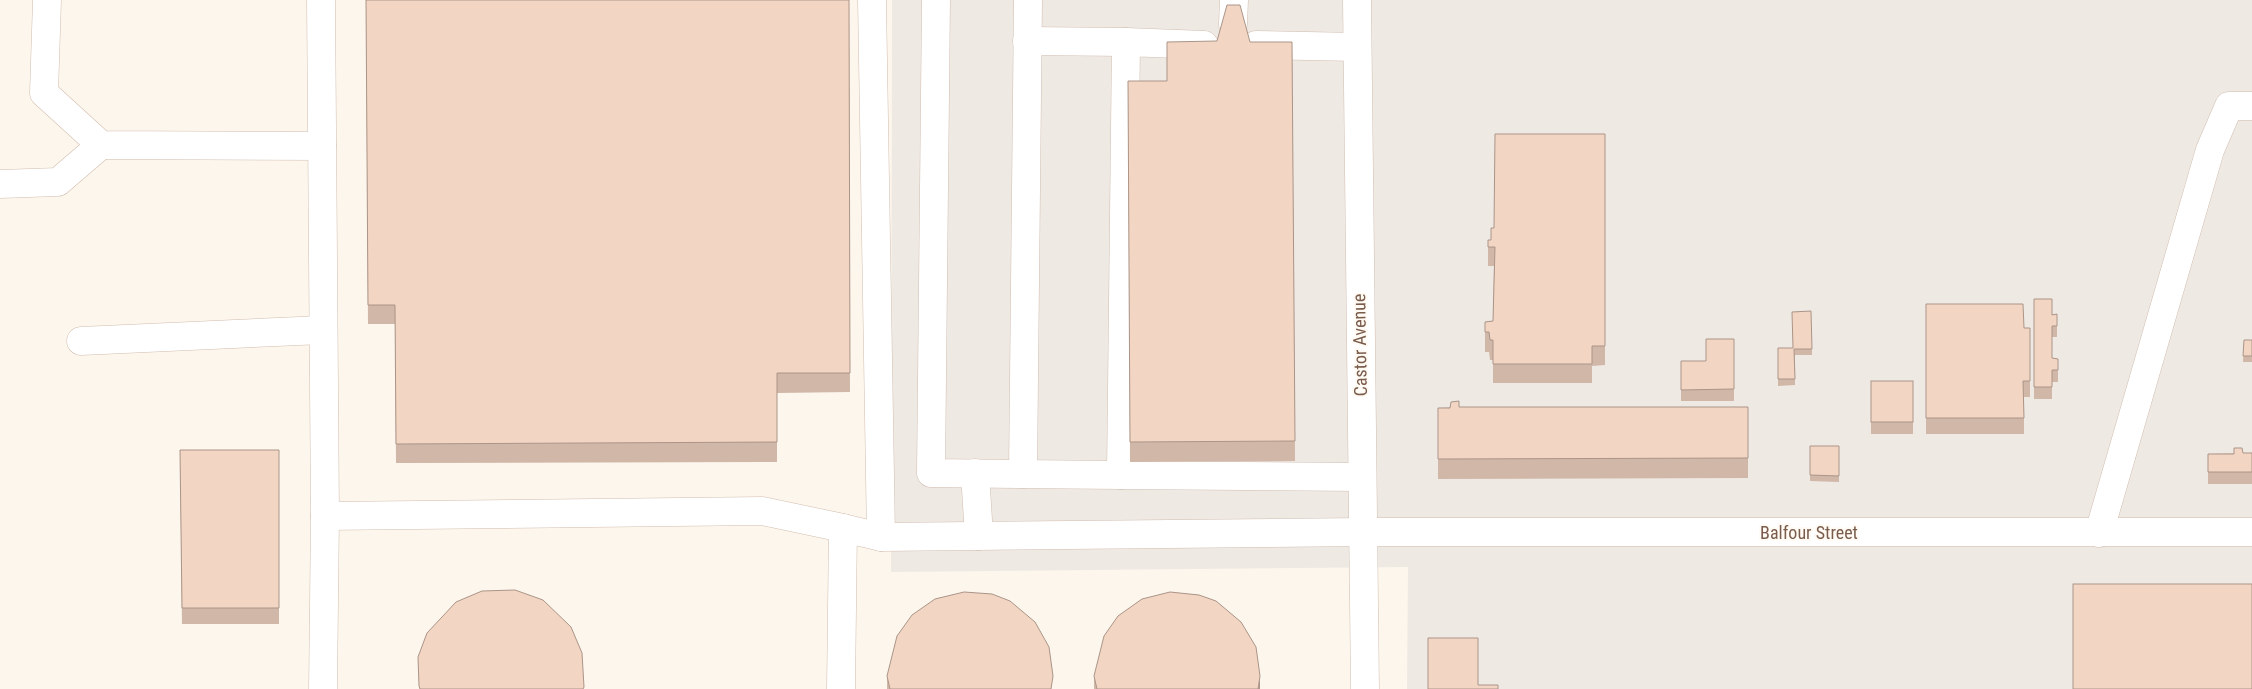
<svg xmlns="http://www.w3.org/2000/svg" width="2252" height="689" font-family="'Roboto Condensed',sans-serif">
<rect width="100%" height="100%" fill="#fdf6ec"/>
<polygon fill="#efe9e4" points="892,0 2252,0 2252,689 1407,689 1408,567 891,572"/>
<g fill="none" stroke-linecap="round" stroke-linejoin="round">
<defs>
<g id="minor">
<polyline points="47,0 44,93 101,145 322,146"/>
<polyline points="321,0 325,516 323,689"/>
<polyline points="872,0 881,537"/>
<polyline points="936,0 931,473 1121,475 1126,42 1204,45"/>
<polyline points="1357,0 1365,689"/>
<polyline points="1233,24 1234,0"/>
<polyline points="1027,41 1126,42"/>
<polyline points="1256,45 1357,47"/>
<polyline points="0,184 58,182 101,145"/>
<polyline points="81,341 322,330"/>
<polyline points="975,473 979,536"/>
<polyline points="1023,474 1028,0"/>
<polyline points="1121,475 1361,477"/>
<polyline points="325,516 762,511 843,528"/>
<polyline points="2099,533 2210,150 2229,106 2252,106"/>
<polyline points="841,689 843,528 881,537 1365,532 2252,532"/>
</g>
</defs>
<use href="#minor" stroke="#d1beb0" stroke-width="29"/>
<use href="#minor" stroke="#fff" stroke-width="28"/>
</g>
<g fill="#d1b7a8">
<polygon points="366,0 849,0 850,392 777,393 777,462 396,463 395,324 368,324"/>
<polygon points="1250,42 1292,42 1295,461 1130,462 1128,81 1167,81"/>
<polygon points="1605,134 1605,365 1592,366 1592,383 1493,383 1493,360 1490,360 1489,352 1485,352 1485,322 1493,321 1494,266 1488,266 1488,240 1491,240 1494,228"/>
<polygon points="2034,299 2052,315 2057,314 2057,337 2052,337 2052,358 2058,359 2058,382 2052,382 2052,399 2034,399"/>
<polygon points="1926,304 2030,381 2030,397 2024,397 2024,434 1926,434"/>
<polygon points="1734,339 1734,401 1681,401 1681,361 1706,361"/>
<polygon points="2244,340 2252,340 2252,362 2243,362"/>
<polygon points="1778,348 1812,349 1812,355 1795,355 1795,385 1778,386"/>
<rect x="1871" y="381" width="42" height="53"/>
<polygon points="1459,407 1748,407 1748,478 1438,479 1438,408"/>
<polygon points="1810,446 1839,446 1839,482 1810,481"/>
<polygon points="180,450 279,450 279,624 182,624"/>
<polygon points="2252,453 2252,484 2208,484 2208,454"/>
<polygon points="887,676 1053,689 887,689"/>
<polygon points="1094,676 1260,689 1094,689"/>
</g>
<polygon fill="#aa9588" points="1260,676 1260,689 1258,689"/>
<g fill="#f3d5c3" stroke="#aa9588">
<polygon points="366,0 849,0 850,373 777,373 777,442 396,444 395,305 368,305"/>
<polygon points="1227,5 1240,5 1250,42 1292,42 1295,441 1130,442 1128,81 1167,81 1167,42 1217,41"/>
<polygon points="1495,134 1605,134 1605,346 1592,346 1592,364 1493,364 1493,340 1490,340 1489,332 1485,332 1485,322 1493,321 1495,247 1488,247 1488,240 1491,240 1491,228 1494,228"/>
<polygon points="2034,299 2052,299 2052,315 2057,314 2057,326 2052,326 2052,358 2058,359 2058,370 2052,370 2052,387 2034,387"/>
<polygon points="1926,304 2023,304 2024,328 2030,328 2030,381 2023,381 2024,418 1926,418"/>
<polygon points="1811,311 1812,349 1794,349 1795,379 1778,379 1778,348 1793,348 1792,312"/>
<polygon points="1706,339 1734,339 1734,389 1681,390 1681,361 1706,361"/>
<polygon points="2244,340 2252,340 2252,356 2243,356"/>
<rect x="1871" y="381" width="42" height="41"/>
<polygon points="1459,401 1459,407 1748,407 1748,458 1438,459 1438,408 1450,408 1451,402"/>
<polygon points="1810,446 1839,446 1839,476 1810,475"/>
<polygon points="2234,448 2242,448 2243,453 2252,453 2252,472 2208,472 2208,454 2234,454"/>
<polygon points="180,450 279,450 279,608 182,608"/>
<rect x="2073" y="584" width="179" height="105"/>
<polygon points="515,590 543,600 571,627 582,653 584,687 583,689 420,689 419,686 418,657 427,633 456,602 482,591"/>
<polygon points="964,592 992,594 1010,601 1035,622 1049,647 1053,676 1051,689 890,689 887,676 897,636 912,615 935,599"/>
<polygon points="1170,592 1199,595 1216,601 1241,622 1256,647 1260,676 1258,689 1097,689 1094,676 1104,636 1118,616 1142,599"/>
<polygon points="1428,638 1478,638 1478,685 1498,685 1498,689 1428,689"/>
</g>
<g text-anchor="middle" stroke-width="4" stroke-linejoin="round" paint-order="stroke">
<g font-size="18" fill="#7a5c4d" stroke="#fffaf3">
<text transform="translate(1360 345) rotate(-91)" y="6">Castor Avenue</text>
<text x="1809" y="539">Balfour Street</text>
</g>
</g>
</svg>
